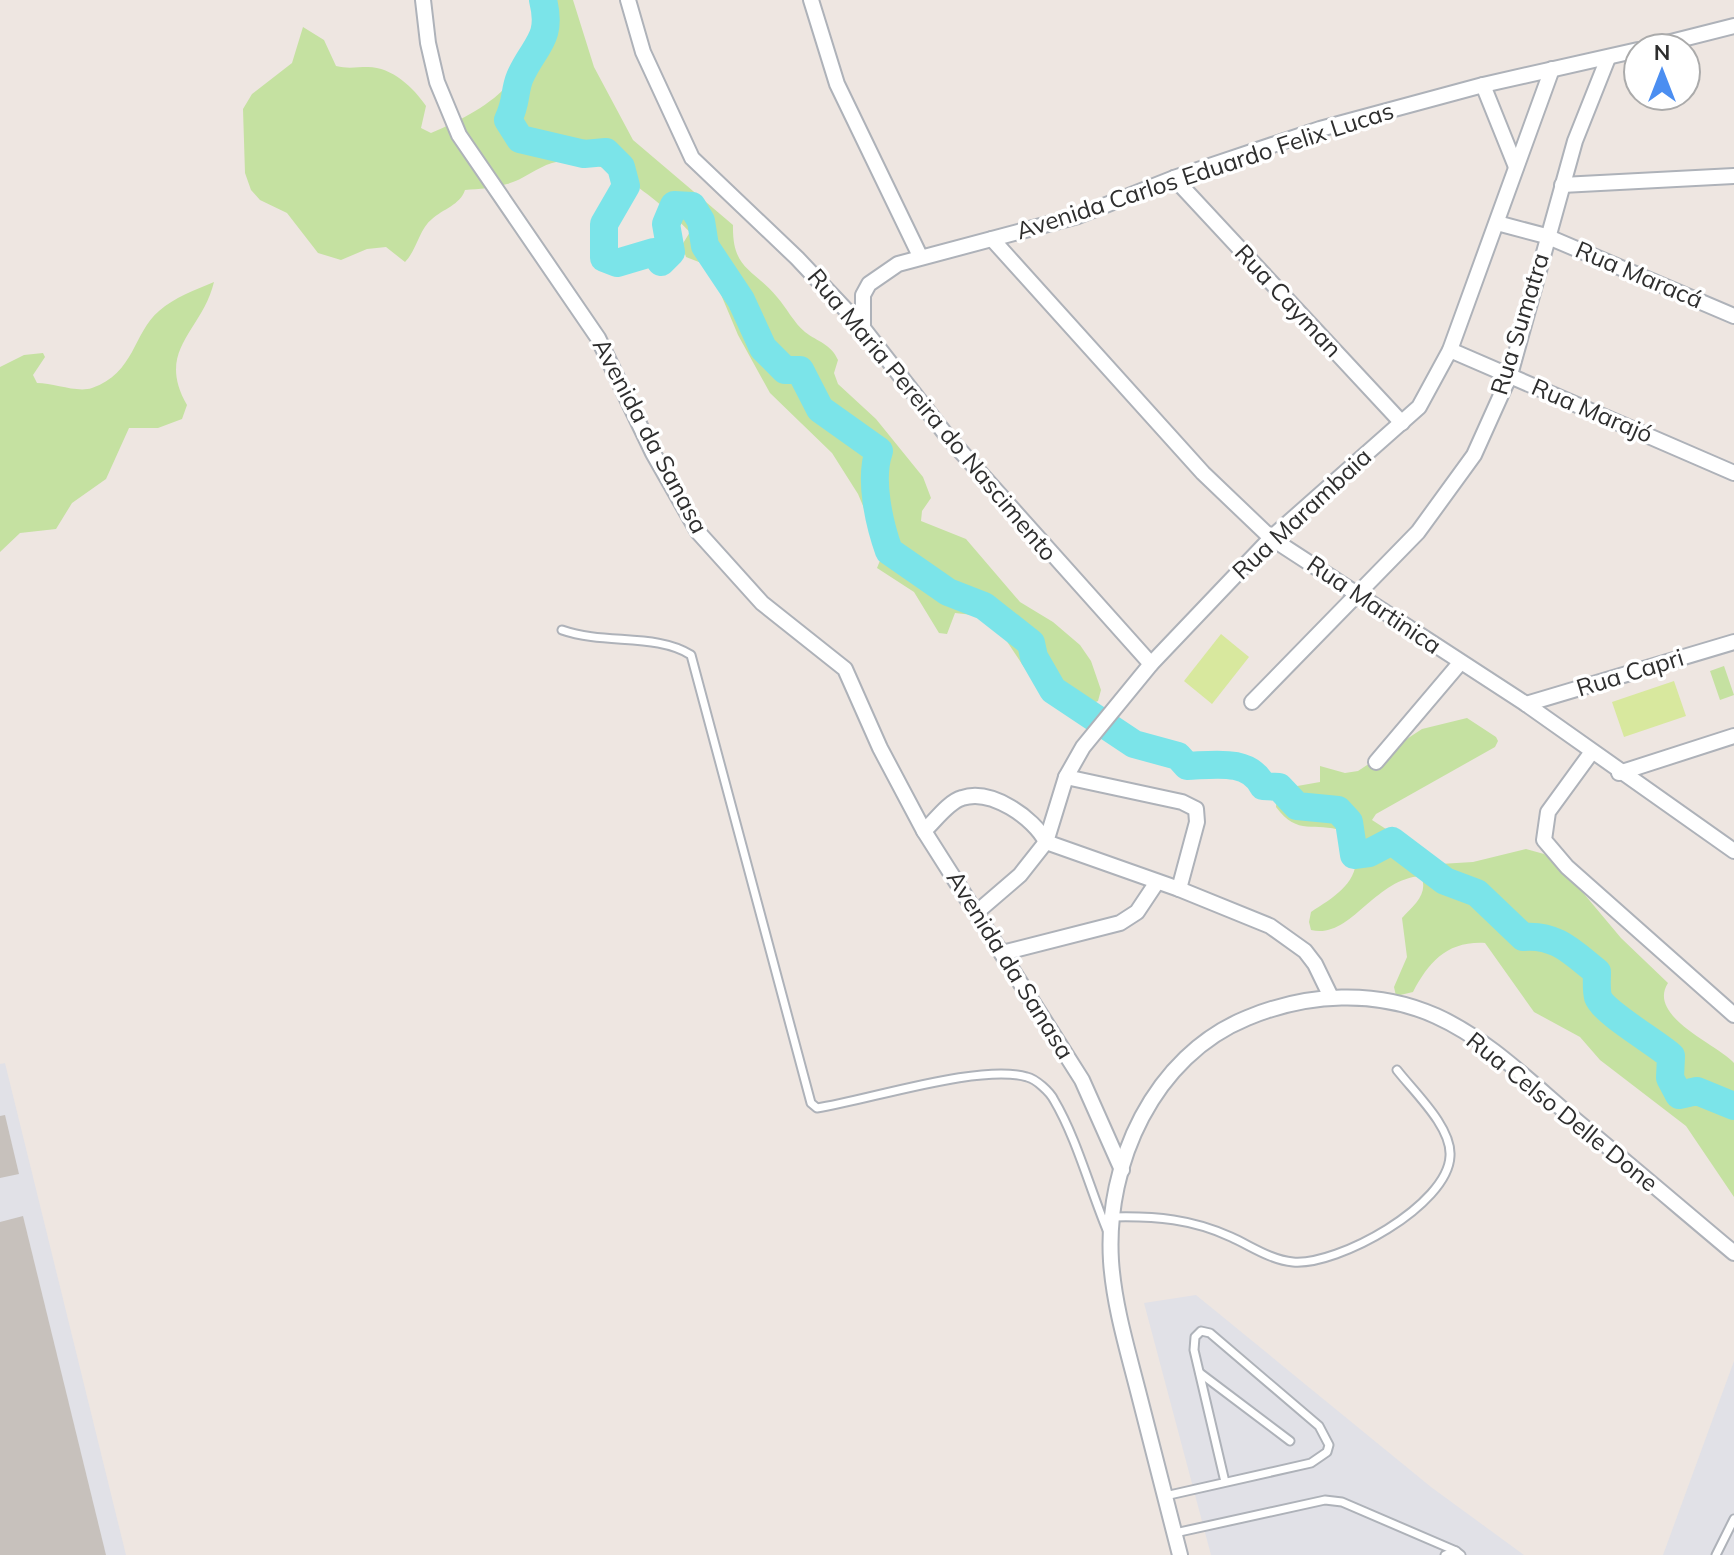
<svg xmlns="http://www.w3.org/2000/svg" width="1734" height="1555" font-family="Mulish,sans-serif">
<rect width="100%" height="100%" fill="#eee6e1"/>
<g fill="#e1e1e7">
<polygon points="5,1063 126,1555 0,1555 0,1064"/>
<polygon points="1196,1295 1431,1487 1524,1555 1211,1555 1144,1303"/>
<polygon points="1734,1361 1734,1555 1663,1555"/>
</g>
<g fill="#c5e1a1">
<path d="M531 0H573L594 67 633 140 733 225C732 270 753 268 777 297 786 307 794 323 805 332 818 342 831 344 838 360L834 373 838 384 876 419 923 477 931 498 922 511 921 521 966 539 1020 602 1053 622 1080 645 1091 661 1101 690 1098 701 1081 709 1059 698 1024 667 1002 634 973 615 955 613 947 634 939 633 914 592 877 568 883 553 858 494 832 453 770 393 738 335 709 266 686 257 682 245 690 232C660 201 599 148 552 163 536 168 523 180 507 184 494 188 479 189 465 190 460 205 443 209 432 219 419 229 417 250 405 262L386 247 367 249 341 260 318 253 287 213 260 200 251 190 245 173 243 109 252 94 292 63 303 27 324 40 336 66C348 69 356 67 368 67 392 67 414 88 426 106L421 128 431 133C492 107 543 74 531 0Z"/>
<path d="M214 282C202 332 155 349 187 405L182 419 158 428H129L106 479 72 503 56 529 20 533 0 552V367L24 355 43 353 45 357 33 375 37 383C54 383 77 393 92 388 135 373 133 333 159 311 175 297 195 290 214 282Z"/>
<polygon points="1724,666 1734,695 1720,700 1710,671"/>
<path d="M1467 718 1496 737 1498 741 1495 747 1376 814 1372 820 1440 864 1473 862 1526 849 1544 854 1569 876 1621 938 1668 983C1646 1017 1719 1045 1734 1063V1197L1686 1126 1600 1060 1580 1037 1534 1012 1485 943C1447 941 1429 962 1413 992L1396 996 1394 987 1407 957 1402 918C1414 905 1429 894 1421 876 1374 879 1350 940 1311 930L1309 922 1311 912C1336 896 1364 880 1354 845 1352 839 1349 833 1343 831 1314 821 1298 837 1276 807L1277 795 1286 788 1320 782V766L1345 773 1358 771 1422 729Z"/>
</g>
<g fill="#d8e89e">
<polygon points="1221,634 1249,657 1212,704 1184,681"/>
<polygon points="1674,681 1686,716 1624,737 1612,702"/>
</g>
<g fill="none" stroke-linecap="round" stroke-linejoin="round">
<path stroke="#7be4e9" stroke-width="28" d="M543 0C553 40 534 45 520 77 514 91 517 102 508 120L520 139 584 154 606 152 621 167 626 186 604 224V258L617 263 654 252 661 262 671 252 666 224 674 205 692 206 701 221 705 246 741 300 763 348 785 370H800L820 409 879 451C869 479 879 523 889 551L948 592 984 606 1031 643 1034 657 1053 690 1134 744 1178 756 1187 766C1214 765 1249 758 1263 786L1279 787 1297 806 1338 810 1349 822 1354 855 1369 853 1392 841 1445 881 1477 893 1523 937C1556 934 1572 952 1597 972 1597 979 1596 989 1598 997 1603 1012 1655 1042 1671 1056L1670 1078 1679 1095 1697 1091 1734 1106"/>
</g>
<g fill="#c7c1bc">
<polygon points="5,1115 19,1174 0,1178 0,1116"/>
<polygon points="23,1216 106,1555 0,1555 0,1222"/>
</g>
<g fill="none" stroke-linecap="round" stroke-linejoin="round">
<defs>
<g id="lane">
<path d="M562 630C605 645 656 633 691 655L811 1103 817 1108C869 1100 981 1063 1027 1077 1036 1079 1050 1092 1054 1100 1076 1137 1090 1189 1107 1230"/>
<path d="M1113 1217C1156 1216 1192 1219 1231 1237 1251 1246 1271 1260 1293 1262 1338 1266 1448 1205 1450 1156 1452 1127 1414 1092 1397 1070"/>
<polyline points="1200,1373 1290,1441"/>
<polyline points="1165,1496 1311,1463 1327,1452 1329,1445 1319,1426 1210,1333 1201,1331 1195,1337 1194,1350 1225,1482"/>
<polyline points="1175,1533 1325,1500 1342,1502 1456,1551"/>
<polyline points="1445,1555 1456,1551 1461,1555"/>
<polyline points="1716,1555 1734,1519"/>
</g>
<g id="street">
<polyline points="423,0 428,43 437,82 459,135 598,338 653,453 698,532 762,603 845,669 880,748 924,831 1082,1080 1122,1170"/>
<polyline points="628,0 643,52 692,158 797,258 863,328 947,436 1151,664"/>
<polyline points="811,0 837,84 920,256"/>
<polyline points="1647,48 1734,26"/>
<polyline points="1483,85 1516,167"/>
<polyline points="1174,178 1402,423"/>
<polyline points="1562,185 1734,176"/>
<polyline points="1497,223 1546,236 1734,316"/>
<polyline points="992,239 1203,473 1271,538 1526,704 1734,851"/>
<polyline points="863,328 863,295 869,284 898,264 1078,216 1174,178 1320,129 1483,85 1638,50"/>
<polyline points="1450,350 1734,473"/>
<polyline points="1252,702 1418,532 1474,455 1510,375 1575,141 1608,58"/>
<polyline points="1526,704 1734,642"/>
<polyline points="1591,753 1548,812 1544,840 1567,867 1734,1015"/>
<polyline points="1376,762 1460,663"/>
<polyline points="1619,773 1734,736"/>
<polyline points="1066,777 1182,802 1196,809 1197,822 1179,889"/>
<path d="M924 831C935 821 948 802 962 798 991 788 1034 818 1046 842L1179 889 1270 926 1305 951 1315 964 1331 997"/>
<polyline points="977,912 1020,875 1046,842 1066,777 1083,747 1151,664 1271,538 1419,407 1450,350 1552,69"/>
<polyline points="1002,953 1120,923 1137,912 1157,882"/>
<path d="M1180 1555C1166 1500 1152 1446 1138 1391 1127 1348 1114 1305 1111 1261 1105 1163 1154 1056 1247 1018 1307 993 1376 989 1436 1016 1485 1038 1526 1078 1567 1113 1623 1159 1678 1206 1734 1253"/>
</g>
</defs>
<use href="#lane" stroke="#aeb2b9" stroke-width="11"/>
<use href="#street" stroke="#aeb2b9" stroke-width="18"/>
<use href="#lane" stroke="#fff" stroke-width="7"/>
<use href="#street" stroke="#fff" stroke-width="14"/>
</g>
<g text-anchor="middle" stroke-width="7" stroke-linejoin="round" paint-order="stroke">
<g font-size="24" fill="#2e2e2e" stroke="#fff">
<text transform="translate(1205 171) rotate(-18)" y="8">Avenida Carlos Eduardo Felix Lucas</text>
<text transform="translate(1639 275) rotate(23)" y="8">Rua Maracá</text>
<text transform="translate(1288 301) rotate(47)" y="8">Rua Cayman</text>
<text transform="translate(1520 324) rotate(-73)" y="8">Rua Sumatra</text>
<text transform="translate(1592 411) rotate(23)" y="8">Rua Marajó</text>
<text transform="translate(932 415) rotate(50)" y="8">Rua Maria Pereira do Nascimento</text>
<text transform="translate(650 436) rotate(62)" y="8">Avenida da Sanasa</text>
<text transform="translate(1302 514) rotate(-43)" y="8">Rua Marambaia</text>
<text transform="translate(1374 605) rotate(34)" y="8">Rua Martinica</text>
<text transform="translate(1630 673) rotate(-17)" y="8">Rua Capri</text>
<text transform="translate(1010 965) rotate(58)" y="8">Avenida da Sanasa</text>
<text transform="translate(1562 1112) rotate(39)" y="8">Rua Celso Delle Done</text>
</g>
</g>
<g transform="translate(1662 72)"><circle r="38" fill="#ffffff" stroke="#ababab" stroke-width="2"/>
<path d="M0-6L14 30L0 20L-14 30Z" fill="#4b8ef1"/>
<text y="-12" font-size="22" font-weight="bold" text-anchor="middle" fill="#2e2e2e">N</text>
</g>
</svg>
